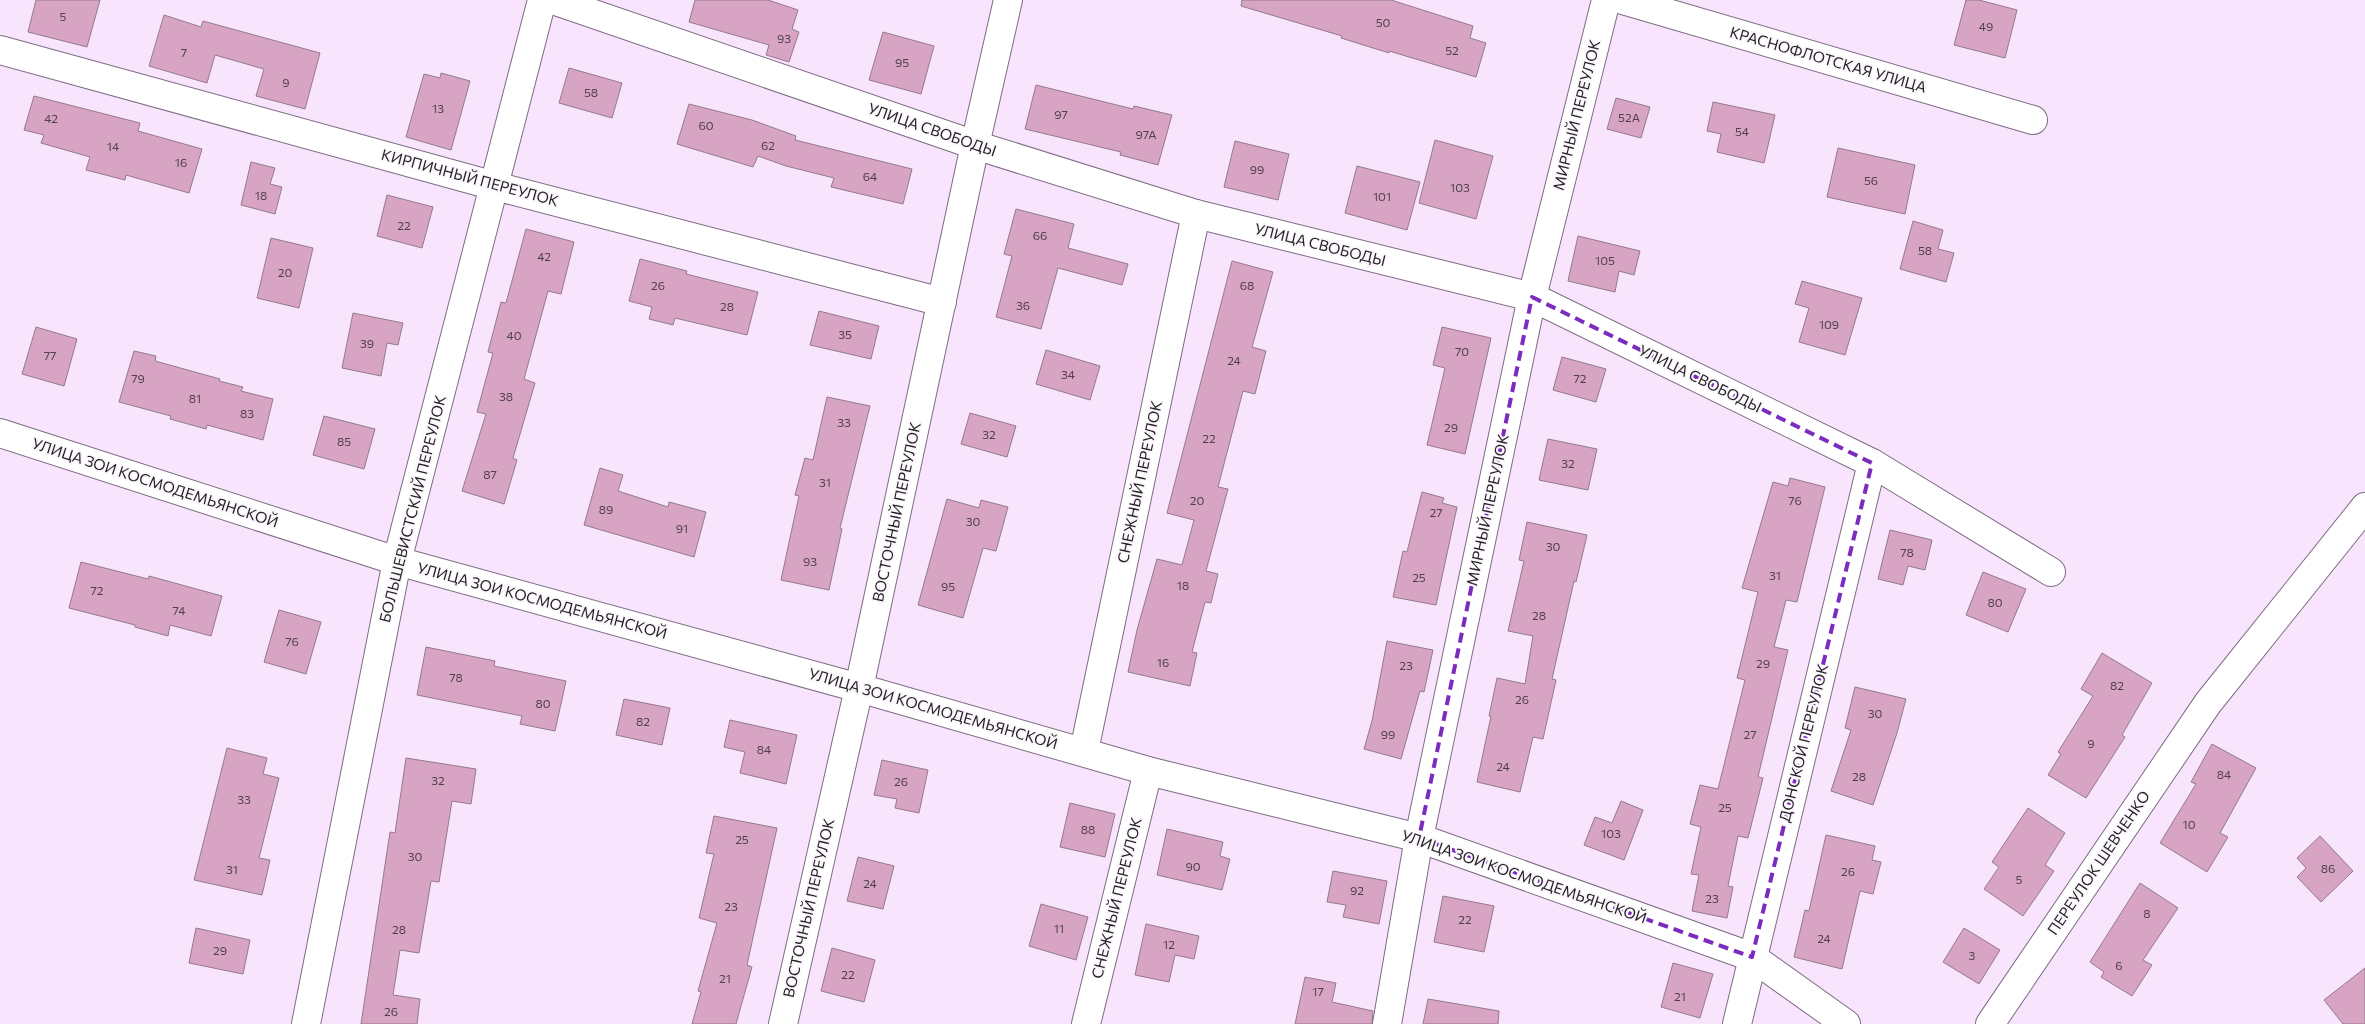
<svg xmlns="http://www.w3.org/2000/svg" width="2365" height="1024" font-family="Commissioner,sans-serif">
<rect width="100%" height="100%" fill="#f8e4fd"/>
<g fill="#d7a4c3" stroke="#947a8a">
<polygon points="36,0 100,0 87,47 28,32"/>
<polygon points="695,0 768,0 798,10 792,29 799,32 789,62 766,55 769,45 689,22"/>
<polygon points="1242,0 1391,0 1473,26 1470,38 1486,43 1476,77 1389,51 1389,53 1341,38 1342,36 1241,6"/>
<polygon points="1966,0 1979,0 2017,10 2005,58 1954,45"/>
<polygon points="164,15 201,27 203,21 320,53 305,109 256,96 264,69 215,55 207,83 149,66"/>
<polygon points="883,32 934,46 921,94 869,80"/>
<polygon points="569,68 622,83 612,118 559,103"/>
<polygon points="441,73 470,81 451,150 406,137 424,74 440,78"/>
<polygon points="1036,85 1133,109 1134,106 1172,115 1158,165 1120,155 1121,152 1025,129"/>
<polygon points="34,96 140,123 138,131 202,149 189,193 126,175 125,180 86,170 90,157 41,143 44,135 24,130"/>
<polygon points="1616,98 1650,107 1641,138 1607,129"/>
<polygon points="1713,102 1775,115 1764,163 1717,152 1721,134 1707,131"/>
<polygon points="689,104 752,120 796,136 795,140 912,169 903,204 831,187 834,178 786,166 758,156 753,167 677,144"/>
<polygon points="1435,140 1493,156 1476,219 1419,203"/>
<polygon points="1235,141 1289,154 1278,200 1224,187"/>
<polygon points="1838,148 1915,165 1905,214 1827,197"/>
<polygon points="251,162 275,168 270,184 282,187 275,214 241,205"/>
<polygon points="1357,166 1420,182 1407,230 1345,213"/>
<polygon points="387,195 433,207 422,248 377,236"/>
<polygon points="1016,209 1074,224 1068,248 1128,264 1122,285 1058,268 1041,329 996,317 1012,256 1004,254"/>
<polygon points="1913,221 1943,230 1938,249 1954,253 1946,282 1900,269"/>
<polygon points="526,229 574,242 561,294 548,291 524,379 535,383 513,458 517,460 504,504 462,491 486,414 477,412 493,353 488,352 501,302 506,303"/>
<polygon points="1578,236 1640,251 1634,275 1619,271 1615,292 1568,281"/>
<polygon points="271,238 313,248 299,308 257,298"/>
<polygon points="640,259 687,271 686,274 758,292 747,335 675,318 673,325 649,319 652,307 629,301"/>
<polygon points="1232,261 1273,272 1252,347 1266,351 1255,394 1243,391 1218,487 1228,489 1206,571 1218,574 1211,603 1205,602 1192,652 1197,653 1190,686 1128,672 1137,630 1157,559 1182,565 1194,520 1167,513"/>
<polygon points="1802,281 1862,298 1845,355 1799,342 1809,308 1795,304"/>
<polygon points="819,311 879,326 871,359 810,345"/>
<polygon points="353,313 403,323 398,345 387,343 381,376 342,368"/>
<polygon points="36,327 77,339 64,386 22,374"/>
<polygon points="1442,327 1491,338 1465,454 1427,445 1445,368 1433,365"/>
<polygon points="1046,350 1100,366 1090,400 1036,384"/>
<polygon points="134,351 156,356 155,361 220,379 219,381 243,387 241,391 273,399 263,440 207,425 206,429 170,419 171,416 119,402"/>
<polygon points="1562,357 1606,369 1596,402 1553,390"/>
<polygon points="827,397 870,406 840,528 842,529 829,590 781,580 799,496 795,495 805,458 813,460"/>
<polygon points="970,413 1016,426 1007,457 961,444"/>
<polygon points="324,416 375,429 364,469 313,455"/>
<polygon points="1548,439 1597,449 1588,490 1539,480"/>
<polygon points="600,468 623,475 618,491 668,507 669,502 706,512 694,557 584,525"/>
<polygon points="1790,478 1825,487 1797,602 1786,600 1774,647 1788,650 1758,777 1763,778 1748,838 1738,836 1728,886 1733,887 1727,918 1692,911 1699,875 1691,874 1701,827 1690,824 1700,785 1718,789 1745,680 1737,678 1758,592 1742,588 1773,482 1788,486"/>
<polygon points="1422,492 1444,498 1442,503 1457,507 1436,605 1393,597 1403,551 1407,552"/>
<polygon points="947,499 979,508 981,500 1008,507 996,551 983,548 963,618 918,605"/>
<polygon points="1527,522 1587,535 1576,582 1574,581 1552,679 1556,680 1543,739 1533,737 1520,792 1477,782 1491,716 1489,716 1497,678 1525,684 1533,636 1508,631 1524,561 1519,560"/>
<polygon points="1890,530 1932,540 1925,570 1908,566 1903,585 1878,579"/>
<polygon points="81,562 148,579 149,576 222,596 211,636 170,625 168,636 135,627 135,625 69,608"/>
<polygon points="1983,572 2026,589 2008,632 1966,615"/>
<polygon points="279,610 321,622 306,674 264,662"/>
<polygon points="1387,641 1433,650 1424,692 1420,691 1401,759 1364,749 1372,721"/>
<polygon points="426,647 495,661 494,666 566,681 555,731 520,724 522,716 417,695"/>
<polygon points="2102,653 2152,683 2122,735 2125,737 2086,798 2048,775 2061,754 2058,752 2093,696 2081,689"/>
<polygon points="1855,687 1906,699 1897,733 1873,805 1831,791 1851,730 1845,728"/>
<polygon points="624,699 670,708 662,745 616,735"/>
<polygon points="730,720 797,735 786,784 740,773 745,752 724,747"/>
<polygon points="2212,744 2256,768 2220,833 2228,837 2207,872 2160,843 2196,784 2191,782"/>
<polygon points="227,748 267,758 263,774 279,778 259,858 270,860 262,895 194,880"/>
<polygon points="406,758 476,769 471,804 452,801 439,882 431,881 419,953 400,950 393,995 420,999 417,1024 361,1024 390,832 395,833"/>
<polygon points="882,760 928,770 919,813 895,808 897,799 874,795"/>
<polygon points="1621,801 1643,810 1624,860 1584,845 1595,817 1612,823"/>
<polygon points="1070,803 1115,814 1105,857 1060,847"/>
<polygon points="2028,808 2065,833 2045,865 2054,871 2023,916 1984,889 1999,867 1992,862"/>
<polygon points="714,816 777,828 747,965 752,967 736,1024 692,1024 701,992 698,991 717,923 699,918 714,854 706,853"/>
<polygon points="1167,829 1223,842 1220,856 1230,859 1222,890 1157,875"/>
<polygon points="1826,835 1875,846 1872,860 1881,862 1873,894 1860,891 1842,969 1794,957 1805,910 1809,911"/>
<polygon points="2320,836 2353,871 2321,902 2297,877 2306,868 2297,858"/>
<polygon points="858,857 894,866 883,909 847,901"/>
<polygon points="1333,871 1387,881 1379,924 1343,917 1346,905 1327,902"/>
<polygon points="2140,883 2178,908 2143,960 2152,965 2132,996 2101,977 2104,972 2090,962"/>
<polygon points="1443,896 1494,906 1484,952 1434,942"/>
<polygon points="1041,904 1088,917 1076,960 1029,946"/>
<polygon points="1146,924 1199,936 1194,959 1175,955 1169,982 1135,975"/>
<polygon points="196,928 250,940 243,974 189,963"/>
<polygon points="1964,928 2000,950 1979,984 1943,962"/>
<polygon points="832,948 875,960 864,1002 821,991"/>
<polygon points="1673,963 1713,974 1700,1018 1661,1007"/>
<polygon points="2365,968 2365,1024 2343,1024 2324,1000"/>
<polygon points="1305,977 1336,983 1332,1002 1373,1011 1372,1024 1295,1024"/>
<polygon points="1428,999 1499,1011 1498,1024 1423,1024"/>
</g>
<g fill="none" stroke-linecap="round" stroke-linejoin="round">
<defs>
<g id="minor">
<polyline points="553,0 975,145 1196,214 1532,297 1872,463 2051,572"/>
<polyline points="1623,0 2033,120"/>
<polyline points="0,50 495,186 942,302"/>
<polyline points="0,433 397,561 859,688 1148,771 1419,838 1752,957 1846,1024"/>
<polyline points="1084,751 1196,214"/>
<polyline points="306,1024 397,561 542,0"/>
<polyline points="783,1024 859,688 975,145 1008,0"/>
<polyline points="1086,1024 1148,771"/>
<polyline points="1387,1024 1419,838 1532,297 1606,0"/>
<polyline points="1737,1024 1872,463"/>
<polyline points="1990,1024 2208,703 2365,507"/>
</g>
</defs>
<use href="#minor" stroke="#7d6c82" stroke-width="30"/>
<use href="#minor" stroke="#fff" stroke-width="28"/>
</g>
<path fill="none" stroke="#7b2cbf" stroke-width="4" stroke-dasharray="10 6" stroke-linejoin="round" d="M1532 297 1872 463 1752 957 1419 838Z"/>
<g text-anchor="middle" stroke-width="4" stroke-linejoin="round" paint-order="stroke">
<g font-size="12" fill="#52404e">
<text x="63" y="21">5</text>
<text x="1383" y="27">50</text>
<text x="1986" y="31">49</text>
<text x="784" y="43">93</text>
<text x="1452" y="55">52</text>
<text x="184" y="57">7</text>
<text x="902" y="67">95</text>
<text x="286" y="87">9</text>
<text x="591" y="97">58</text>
<text x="438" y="113">13</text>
<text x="1061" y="119">97</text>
<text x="1629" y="122">52А</text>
<text x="51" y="123">42</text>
<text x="706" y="130">60</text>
<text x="1742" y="136">54</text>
<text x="1146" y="139">97А</text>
<text x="768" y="150">62</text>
<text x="113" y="151">14</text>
<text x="181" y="167">16</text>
<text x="1257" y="174">99</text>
<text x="870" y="181">64</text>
<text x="1871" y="185">56</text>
<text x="1460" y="192">103</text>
<text x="261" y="200">18</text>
<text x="1382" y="201">101</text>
<text x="404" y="230">22</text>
<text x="1040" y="240">66</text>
<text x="1925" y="255">58</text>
<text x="544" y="261">42</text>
<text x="1605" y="265">105</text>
<text x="285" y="277">20</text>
<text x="658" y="290">26</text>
<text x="1247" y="290">68</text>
<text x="1023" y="310">36</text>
<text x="727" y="311">28</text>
<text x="1829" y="329">109</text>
<text x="845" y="339">35</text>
<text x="514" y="340">40</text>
<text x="367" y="348">39</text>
<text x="1462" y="356">70</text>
<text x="50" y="360">77</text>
<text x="1234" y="365">24</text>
<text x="1068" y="379">34</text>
<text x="138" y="383">79</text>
<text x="1580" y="383">72</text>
<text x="506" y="401">38</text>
<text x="195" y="403">81</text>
<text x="247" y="418">83</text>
<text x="844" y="427">33</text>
<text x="1451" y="432">29</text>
<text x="989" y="439">32</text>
<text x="1209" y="443">22</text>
<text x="344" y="446">85</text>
<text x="1568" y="468">32</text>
<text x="490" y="479">87</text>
<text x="825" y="487">31</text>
<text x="1197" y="505">20</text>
<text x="1795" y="505">76</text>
<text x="606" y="514">89</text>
<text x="1436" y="517">27</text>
<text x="973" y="526">30</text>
<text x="682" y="533">91</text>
<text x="1553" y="551">30</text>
<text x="1907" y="557">78</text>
<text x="810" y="566">93</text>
<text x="1775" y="580">31</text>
<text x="1419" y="582">25</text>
<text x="1183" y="590">18</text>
<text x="948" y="591">95</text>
<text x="97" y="595">72</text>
<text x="1995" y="607">80</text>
<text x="179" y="615">74</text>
<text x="1539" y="620">28</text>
<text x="292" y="646">76</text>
<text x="1163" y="667">16</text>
<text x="1763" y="668">29</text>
<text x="1406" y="670">23</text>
<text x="456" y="682">78</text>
<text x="2117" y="690">82</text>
<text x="1522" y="704">26</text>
<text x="543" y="708">80</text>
<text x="1875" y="718">30</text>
<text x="643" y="726">82</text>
<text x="1388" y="739">99</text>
<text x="1750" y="739">27</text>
<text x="2091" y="748">9</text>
<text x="764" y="754">84</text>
<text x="1503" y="771">24</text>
<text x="2224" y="779">84</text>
<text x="1859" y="781">28</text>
<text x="438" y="785">32</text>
<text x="901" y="786">26</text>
<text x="244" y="804">33</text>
<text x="1725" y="812">25</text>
<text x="2189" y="829">10</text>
<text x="1088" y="834">88</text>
<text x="1611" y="838">103</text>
<text x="742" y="844">25</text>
<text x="415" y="861">30</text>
<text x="1193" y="871">90</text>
<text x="2328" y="873">86</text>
<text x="232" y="874">31</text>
<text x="1848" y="876">26</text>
<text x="2019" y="884">5</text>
<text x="870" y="888">24</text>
<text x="1357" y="895">92</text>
<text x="1712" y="903">23</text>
<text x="731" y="911">23</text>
<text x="2147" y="918">8</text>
<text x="1465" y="924">22</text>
<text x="1059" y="933">11</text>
<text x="399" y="934">28</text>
<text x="1824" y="943">24</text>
<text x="1169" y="949">12</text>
<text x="220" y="955">29</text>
<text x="1972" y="960">3</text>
<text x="2119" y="970">6</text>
<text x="848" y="979">22</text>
<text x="725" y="983">21</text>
<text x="1318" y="996">17</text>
<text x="1680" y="1001">21</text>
<text x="391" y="1016">26</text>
</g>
<g font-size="15" fill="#261f27" stroke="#fbf8fc">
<text transform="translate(1828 60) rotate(16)" y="5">КРАСНОФЛОТСКАЯ УЛИЦА</text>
<text transform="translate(1577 115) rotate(-76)" y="5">МИРНЫЙ ПЕРЕУЛОК</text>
<text transform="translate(932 130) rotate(19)" y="5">УЛИЦА СВОБОДЫ</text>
<text transform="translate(470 178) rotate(15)" y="5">КИРПИЧНЫЙ ПЕРЕУЛОК</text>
<text transform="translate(1320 245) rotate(14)" y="5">УЛИЦА СВОБОДЫ</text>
<text transform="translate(1700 379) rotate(26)" y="5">УЛИЦА СВОБОДЫ</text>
<text transform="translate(1140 482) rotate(-78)" y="5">СНЕЖНЫЙ ПЕРЕУЛОК</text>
<text transform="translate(155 483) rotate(18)" y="5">УЛИЦА ЗОИ КОСМОДЕМЬЯНСКОЙ</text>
<text transform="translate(413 509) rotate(-76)" y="5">БОЛЬШЕВИСТСКИЙ ПЕРЕУЛОК</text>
<text transform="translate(1488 510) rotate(-78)" y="5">МИРНЫЙ ПЕРЕУЛОК</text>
<text transform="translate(897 512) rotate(-78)" y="5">ВОСТОЧНЫЙ ПЕРЕУЛОК</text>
<text transform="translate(542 601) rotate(15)" y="5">УЛИЦА ЗОИ КОСМОДЕМЬЯНСКОЙ</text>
<text transform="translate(933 709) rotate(16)" y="5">УЛИЦА ЗОИ КОСМОДЕМЬЯНСКОЙ</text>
<text transform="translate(1804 743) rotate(-76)" y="5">ДОНСКОЙ ПЕРЕУЛОК</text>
<text transform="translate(2099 863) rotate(-56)" y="5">ПЕРЕУЛОК ШЕВЧЕНКО</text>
<text transform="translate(1524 877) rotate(19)" y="5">УЛИЦА ЗОИ КОСМОДЕМЬЯНСКОЙ</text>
<text transform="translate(1117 898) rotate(-76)" y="5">СНЕЖНЫЙ ПЕРЕУЛОК</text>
<text transform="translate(809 908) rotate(-77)" y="5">ВОСТОЧНЫЙ ПЕРЕУЛОК</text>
</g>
</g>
</svg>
